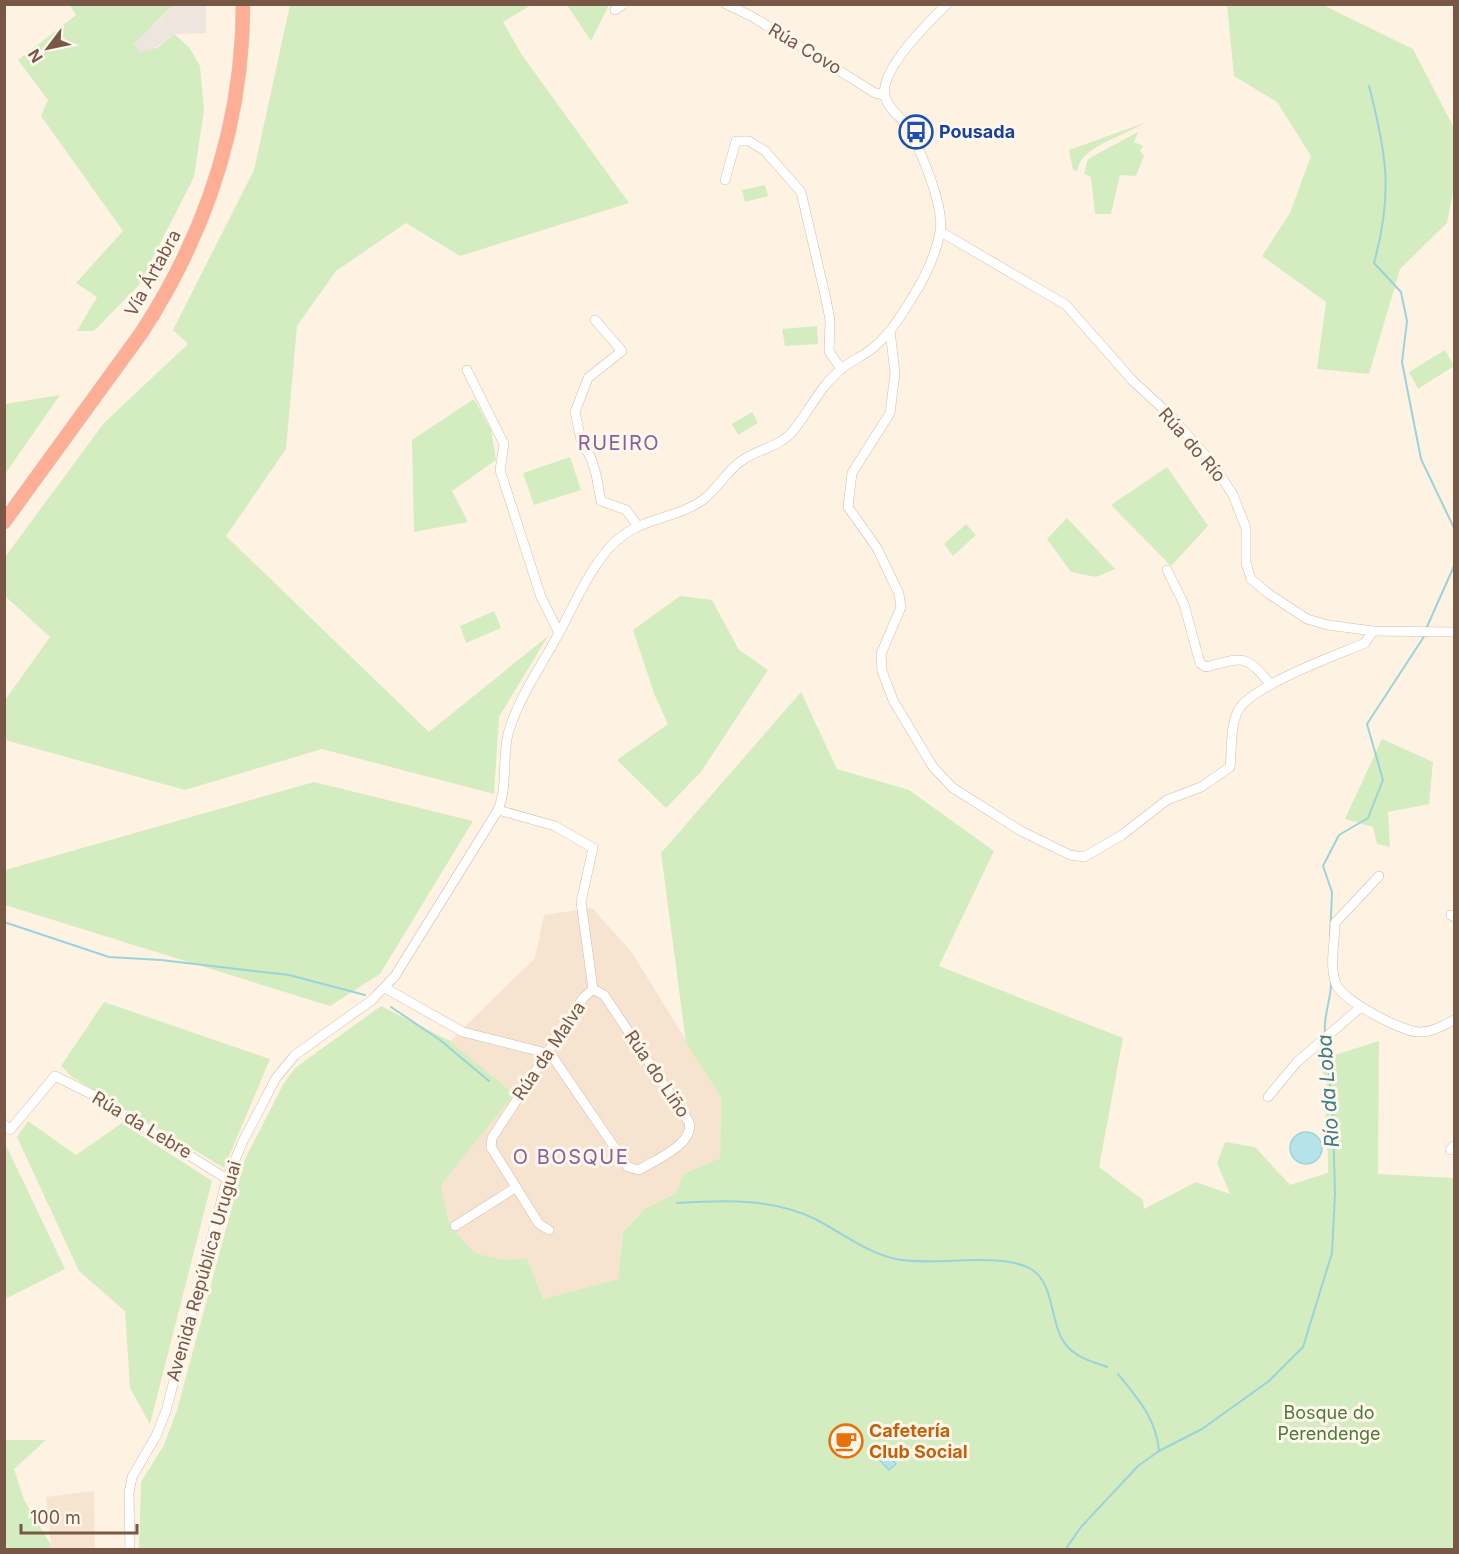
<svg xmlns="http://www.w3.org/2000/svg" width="1459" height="1554" font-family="Inter,sans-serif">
<rect width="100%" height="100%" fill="#fef3e3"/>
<g fill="#f6e4d0">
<polygon points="592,908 631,951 721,1097 720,1158 683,1174 676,1193 644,1209 623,1231 618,1279 543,1299 527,1258 504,1260 475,1253 450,1226 441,1185 513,1094 450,1041 535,958 544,915"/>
<polygon points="94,1491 95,1549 50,1549 51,1545 46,1497"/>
</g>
<polygon fill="#ede5de" points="174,5 206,5 206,33 174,34 151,51 140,52 136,49 134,40 160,20"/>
<g fill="#d3edc0">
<polygon points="174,5 134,43 140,52 157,48 174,34 189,47 200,66 204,110 194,177 139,285 94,331 77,331 97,297 76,283 123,231 41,116 48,100 18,60 76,15 70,5"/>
<polygon points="290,5 531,5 503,22 522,55 629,203 460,256 406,223 336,271 297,326 286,449 226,536 429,732 548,636 499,717 494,794 322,749 185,790 5,740 5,700 50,637 5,596 5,557 104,423 188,344 173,330 254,170"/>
<polygon points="567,5 609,5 591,41"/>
<polygon points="1227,5 1323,5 1413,49 1454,128 1454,187 1447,223 1400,269 1369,374 1317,369 1326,302 1262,256 1290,213 1311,156 1277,102 1234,76"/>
<path d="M1144 123C1125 136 1077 148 1078 171L1073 170 1069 150Z"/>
<polygon points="1138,132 1134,142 1143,146 1140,151 1144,156 1136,176 1120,175 1111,214 1095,214 1091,177 1084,174 1088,159"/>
<polygon points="765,185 768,196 745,202 742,190"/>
<polygon points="817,326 818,344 785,346 782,329"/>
<polygon points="1445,350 1454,366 1418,389 1409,372"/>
<polygon points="60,395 5,474 5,404"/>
<polygon points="474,399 491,430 496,460 452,491 468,522 414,532 412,440"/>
<polygon points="752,412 758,423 738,435 732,424"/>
<polygon points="570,457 581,490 534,505 523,473"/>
<polygon points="1167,467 1208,526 1171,566 1111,505"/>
<polygon points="1067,518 1115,569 1096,577 1071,572 1047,539"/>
<polygon points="966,524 976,535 953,556 944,544"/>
<polygon points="680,596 712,600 739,650 768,670 701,772 666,808 617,760 668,724 655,696 633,630"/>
<polygon points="494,611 501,628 466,643 460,626"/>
<polygon points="801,692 837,769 909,790 994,851 939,966 1123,1038 1099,1167 1143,1200 1144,1209 1196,1182 1230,1194 1217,1163 1225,1142 1255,1147 1290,1185 1328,1173 1328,1152 1323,1133 1329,1091 1319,1060 1379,1041 1378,1174 1454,1178 1454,1549 139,1550 141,1482 164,1445 177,1410 245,1159 284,1083 295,1068 381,1006 450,1041 514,1094 441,1185 450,1226 475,1253 504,1260 527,1258 543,1299 618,1279 623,1232 644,1209 676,1193 683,1174 720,1158 721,1097 686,1043 661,853"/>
<polygon points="1382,739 1433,762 1429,804 1388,812 1390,847 1377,844 1373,827 1345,819"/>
<polygon points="314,782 473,821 380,974 330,1006 5,905 5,870"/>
<polygon points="104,1002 270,1059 224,1168 72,1077 61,1066"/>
<polygon points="28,1121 76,1155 122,1123 212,1181 150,1424 130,1388 125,1311 79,1271 17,1137"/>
<polygon points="4,1141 65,1269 5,1299 4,1299"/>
<polygon points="5,1440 46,1440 14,1469 24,1500 51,1545 50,1549 5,1549"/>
</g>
<g fill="#b5e3e9" stroke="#9bd3dc" stroke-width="1.5">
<circle cx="1306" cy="1148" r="16"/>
<polygon points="882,1447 896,1464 889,1470 874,1454"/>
</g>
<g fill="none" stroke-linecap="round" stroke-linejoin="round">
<g stroke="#9bd3dc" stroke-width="2">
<path d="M1369 86C1387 155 1393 194 1374 263L1401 292 1407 321 1402 362 1421 459 1454 528"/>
<polyline points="1426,629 1454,566"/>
<polyline points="4,922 109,957 161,960 289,975 365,995"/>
<polyline points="1330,939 1332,892 1323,866 1339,835 1368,818 1383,780 1367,724 1425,635"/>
<polyline points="391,1007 440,1040 489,1081"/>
<path d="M1325 1033C1323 1014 1332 999 1331 980"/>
<path d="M677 1203C723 1200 772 1198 815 1219 841 1232 867 1253 896 1259 935 1267 999 1251 1031 1269 1056 1284 1049 1326 1067 1346 1077 1358 1094 1362 1107 1367"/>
<path d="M1118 1374C1138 1399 1156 1418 1159 1451"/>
<polyline points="1065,1550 1081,1527 1138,1466 1159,1451 1202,1429 1269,1381 1303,1347 1332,1253 1335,1194 1333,1120 1326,1042"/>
</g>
<defs>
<g id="minor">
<polyline points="726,4 753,17 875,93 884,95"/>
<polyline points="615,10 624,4"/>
<polyline points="725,180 736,141 749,141 765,151 801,192 826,299 830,320 829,351 841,369"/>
<polyline points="941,232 1066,305 1132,380 1171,416 1213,464 1233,495 1246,528 1246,563 1251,579 1269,594 1307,619 1328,625 1373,631 1454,632"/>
<polyline points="595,320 622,351 588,378 575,412 581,440 591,458 596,474 601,501 626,510 638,526"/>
<path d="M890 331 895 373 890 413 852 473 848 507 877 548 899 594 901 607 881 654 882 671 893 700 933 767 953 788 1021 831 1070 855 1084 857 1122 835 1167 800 1201 787 1230 767C1232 750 1230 726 1238 711 1250 686 1337 655 1365 643L1373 631"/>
<polyline points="467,370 504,444 500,470 541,597 559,633"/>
<path d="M1167 570 1184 604 1200 663 1206 667C1245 657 1245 654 1271 685"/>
<polyline points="498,810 555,826 593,848 581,902 593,989 583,998 492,1138 491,1147 539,1224 549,1230"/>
<path d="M1379 876 1335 923C1335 942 1329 966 1336 984 1343 1001 1401 1031 1419 1032 1431 1033 1444 1025 1454 1020"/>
<polyline points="1451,915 1454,917"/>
<path d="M385 988 463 1032 546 1053 554 1059 628 1167 639 1170C655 1160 695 1144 689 1122L604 995 593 989"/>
<polyline points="1268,1097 1297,1062 1361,1007"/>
<polyline points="4,1124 10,1130 55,1076 93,1095 227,1179"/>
<polyline points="1450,1150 1454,1146"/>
<polyline points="455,1226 515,1188"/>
<path d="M130 1550 129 1493 132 1477 156 1436 166 1411 227 1179 243 1141 276 1078 295 1055 372 1000 395 976 498 810C508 786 502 759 508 734 518 698 542 665 559 633 574 605 588 572 609 548 639 515 675 521 704 499 719 487 728 469 744 459 760 449 781 446 793 431 809 411 820 387 840 370 850 361 864 356 874 347 890 334 901 316 912 298 924 279 936 254 940 232 945 207 921 152 909 129 903 118 888 110 885 96 879 70 929 22 947 4"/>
</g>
<path id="highway" d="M4 522 142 332C206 233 243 123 243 4"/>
</defs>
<use href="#minor" stroke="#d2bcab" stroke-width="10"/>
<use href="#highway" stroke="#dcd3cf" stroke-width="15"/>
<use href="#minor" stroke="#fff" stroke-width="9"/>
<use href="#highway" stroke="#fdae94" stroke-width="14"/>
</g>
<defs>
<symbol id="bus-ring" viewBox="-11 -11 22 22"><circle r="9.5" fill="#fff7eb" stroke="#1a4fb4" stroke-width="1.5"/><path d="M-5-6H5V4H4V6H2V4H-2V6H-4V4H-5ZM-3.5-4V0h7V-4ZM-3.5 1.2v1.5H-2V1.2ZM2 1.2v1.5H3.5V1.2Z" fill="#1a4fb4"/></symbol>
<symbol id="cafe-ring" viewBox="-11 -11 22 22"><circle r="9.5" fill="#fff7eb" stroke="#e8710a" stroke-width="1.5"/><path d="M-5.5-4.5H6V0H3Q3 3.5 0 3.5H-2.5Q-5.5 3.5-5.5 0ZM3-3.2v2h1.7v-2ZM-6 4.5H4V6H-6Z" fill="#e8710a"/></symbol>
</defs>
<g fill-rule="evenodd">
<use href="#bus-ring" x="897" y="113" width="38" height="38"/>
<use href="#cafe-ring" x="827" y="1422" width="38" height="38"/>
</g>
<g text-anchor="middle" stroke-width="6" stroke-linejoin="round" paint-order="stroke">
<g font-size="18" fill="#785747" stroke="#fff7eb">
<text transform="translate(805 49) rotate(31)" y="6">Rúa Covo</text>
<text transform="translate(153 273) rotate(-61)" y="6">Vía Ártabra</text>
<text transform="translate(1192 445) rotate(49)" y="6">Rúa do Río</text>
<text transform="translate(549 1051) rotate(-56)" y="6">Rúa da Malva</text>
<text transform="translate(657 1074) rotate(56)" y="6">Rúa do Liño</text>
<text transform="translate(142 1125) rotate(31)" y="6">Rúa da Lebre</text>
<text transform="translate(204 1271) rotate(-74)" y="6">Avenida República Uruguai</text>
</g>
<g font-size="18" font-weight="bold" fill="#164399" stroke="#fff7eb" text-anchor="start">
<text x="939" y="138">Pousada</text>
</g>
<g font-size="18" fill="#4e793b" stroke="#fff7eb">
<text x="1329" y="1419">Bosque do<tspan x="1329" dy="21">Perendenge</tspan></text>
</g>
<g font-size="18" font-weight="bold" fill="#c56008" stroke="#fff7eb" text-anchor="start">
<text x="869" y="1437">Cafetería<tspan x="869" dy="21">Club Social</tspan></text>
</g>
<g font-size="20" letter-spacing="1.5" fill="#87619c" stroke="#fff7eb">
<text x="619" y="450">RUEIRO</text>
<text x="571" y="1164">O BOSQUE</text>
</g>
<g font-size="20" font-style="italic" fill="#3b7b87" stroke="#fff7eb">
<text transform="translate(1328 1091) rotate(-94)" y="7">Río da Loba</text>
</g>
</g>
<rect width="1459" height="1554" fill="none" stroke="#785747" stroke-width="12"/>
<g transform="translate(48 48) rotate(238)" stroke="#fff7eb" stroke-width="4.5" paint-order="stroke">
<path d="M0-4.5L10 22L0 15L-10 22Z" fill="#785747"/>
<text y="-9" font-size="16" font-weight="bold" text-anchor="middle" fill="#785747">N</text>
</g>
<path d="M21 1524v9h116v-9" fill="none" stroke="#785747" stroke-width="3"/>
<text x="30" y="1524" font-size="18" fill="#785747" stroke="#fff7eb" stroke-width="4.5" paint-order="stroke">100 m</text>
</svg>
